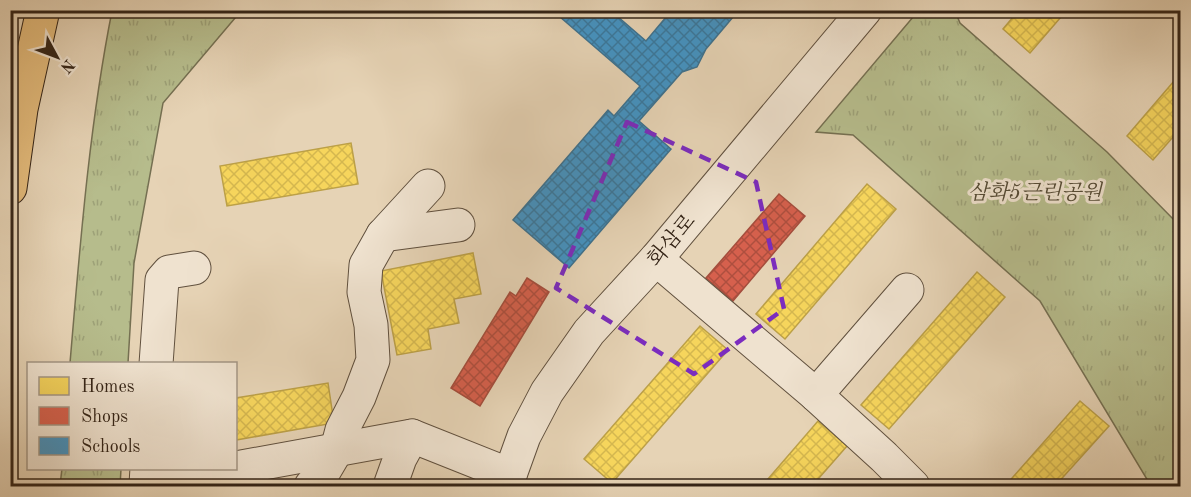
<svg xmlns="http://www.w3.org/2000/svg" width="1191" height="497" font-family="'Old Standard TT','Noto Serif KR',serif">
<defs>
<pattern id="grass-tufts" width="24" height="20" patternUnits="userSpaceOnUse" patternTransform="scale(1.5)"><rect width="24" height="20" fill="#b6bc8c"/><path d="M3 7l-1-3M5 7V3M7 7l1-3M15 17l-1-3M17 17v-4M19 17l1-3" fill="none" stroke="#9da178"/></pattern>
<pattern id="homes-cross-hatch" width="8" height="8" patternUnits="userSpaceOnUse" patternTransform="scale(1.5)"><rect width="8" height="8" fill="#f6d55c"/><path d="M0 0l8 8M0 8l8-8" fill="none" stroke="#d4b74f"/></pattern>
<pattern id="shops-cross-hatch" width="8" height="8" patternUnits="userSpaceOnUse" patternTransform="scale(1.5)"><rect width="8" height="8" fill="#d6604d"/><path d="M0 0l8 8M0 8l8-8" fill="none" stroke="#ae4f3f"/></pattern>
<pattern id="schools-cross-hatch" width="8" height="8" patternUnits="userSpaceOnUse" patternTransform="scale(1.5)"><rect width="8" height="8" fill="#4393c3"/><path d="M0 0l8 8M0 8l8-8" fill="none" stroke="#39789d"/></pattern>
</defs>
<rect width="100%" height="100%" fill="#e6d3b5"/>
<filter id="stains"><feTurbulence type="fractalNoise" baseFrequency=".00333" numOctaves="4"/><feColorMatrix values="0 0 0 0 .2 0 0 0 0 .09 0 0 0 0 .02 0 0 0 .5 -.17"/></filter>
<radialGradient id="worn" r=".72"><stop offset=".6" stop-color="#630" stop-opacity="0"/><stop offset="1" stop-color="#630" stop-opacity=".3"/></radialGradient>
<g fill="url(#grass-tufts)" stroke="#757052" stroke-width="1.5">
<polygon points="919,10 955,11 960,23 1107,152 1180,226 1180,486 1151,486 1040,301 853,135 816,132"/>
<path d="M112 11H241L163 103 134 263 128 363H70C80 246 89 127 112 11Z"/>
<polygon points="62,468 121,469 120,486 60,486"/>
</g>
<g fill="url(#homes-cross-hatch)" stroke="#bca047" stroke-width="1.5">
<polygon points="1019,10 1067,10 1030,53 1003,29"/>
<polygon points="1180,74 1180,129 1153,160 1127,136"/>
<polygon points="351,143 358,184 227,206 220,166"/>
<polygon points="867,184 896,209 785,339 756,314"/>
<polygon points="473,253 481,294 454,299 459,323 428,329 431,349 397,355 381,271"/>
<polygon points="977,272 1005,297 889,429 861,405"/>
<polygon points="700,326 728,350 612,483 584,459"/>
<polygon points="328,383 334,423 236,440 236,398"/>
<polygon points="1080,401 1109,426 1055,486 1005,486"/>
<polygon points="818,421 847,446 812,486 762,486"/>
<polygon points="408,481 422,486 406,486"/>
</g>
<g fill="url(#shops-cross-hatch)" stroke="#a54e3d" stroke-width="1.5">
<polygon points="779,194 805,216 733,301 706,278"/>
<polygon points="527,278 549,292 480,406 451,388 510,292 516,296"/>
</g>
<polygon fill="url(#schools-cross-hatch)" stroke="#3e728f" stroke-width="1.5" points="552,10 610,10 646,41 672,10 739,10 706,49 697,67 682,72 639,121 671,149 569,268 513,220 608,110 614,116 640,86"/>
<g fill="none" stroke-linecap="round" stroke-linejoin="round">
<defs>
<g id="minor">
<polyline points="383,235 458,225"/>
<polyline points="656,259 816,395 884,457 913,486"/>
<polyline points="156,364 162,280 169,272 194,268"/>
<polyline points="816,395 907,290"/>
<polyline points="147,468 146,484 230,468"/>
<polyline points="236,468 412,436 510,475"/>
<polyline points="311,486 324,471 337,449 342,430 359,397 373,360 371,325 364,292 366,265 383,235 428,186"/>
<polyline points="390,486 400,458 412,436"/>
<polyline points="506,486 524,436 547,392 589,332 656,259 865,10"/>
</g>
<polyline id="major" points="10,188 21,109 43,10"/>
</defs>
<use href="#minor" stroke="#60503e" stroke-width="35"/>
<use href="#major" stroke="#342417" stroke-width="35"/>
<use href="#minor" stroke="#efe2cf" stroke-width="33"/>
<use href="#major" stroke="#e3ba7a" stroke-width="33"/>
</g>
<path fill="none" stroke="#7b2cbf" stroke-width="4.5" stroke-dasharray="12 8" stroke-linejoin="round" d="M627 122 756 182 784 309 694 374 556 288Z"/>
<g text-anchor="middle" stroke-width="6" stroke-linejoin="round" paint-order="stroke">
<g font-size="21" font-style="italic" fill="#544a34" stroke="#efe2cf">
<text x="1035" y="199">삼화5근린공원</text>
</g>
<g font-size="21" fill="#342417" stroke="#efe2cf">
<text transform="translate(671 240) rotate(-50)" y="7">화삼로</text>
</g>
</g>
<rect width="1191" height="497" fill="none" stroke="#e6d3b5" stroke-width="36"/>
<rect x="12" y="12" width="1167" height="473" fill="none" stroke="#342417" stroke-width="3"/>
<rect x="18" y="18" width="1155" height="461" fill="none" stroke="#342417" stroke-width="1.5"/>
<rect x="27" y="362" width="210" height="108" fill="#efe2cf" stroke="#a49685" stroke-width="1.5"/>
<rect x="39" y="377" width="30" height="18" fill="#f6d55c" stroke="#a49685" stroke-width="1.5"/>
<text x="81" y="392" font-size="18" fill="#342417">Homes</text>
<rect x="39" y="407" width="30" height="18" fill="#d6604d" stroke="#a49685" stroke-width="1.5"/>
<text x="81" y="422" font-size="18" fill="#342417">Shops</text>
<rect x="39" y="437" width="30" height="18" fill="#4393c3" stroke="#a49685" stroke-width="1.5"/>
<text x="81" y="452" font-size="18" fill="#342417">Schools</text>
<g transform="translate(57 57) rotate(131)" stroke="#efe2cf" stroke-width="4.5" paint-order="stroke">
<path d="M0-4.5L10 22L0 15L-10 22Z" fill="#342417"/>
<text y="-9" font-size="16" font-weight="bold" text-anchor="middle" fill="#342417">N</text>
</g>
<rect width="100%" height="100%" filter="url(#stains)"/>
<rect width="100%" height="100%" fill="url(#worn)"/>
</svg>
